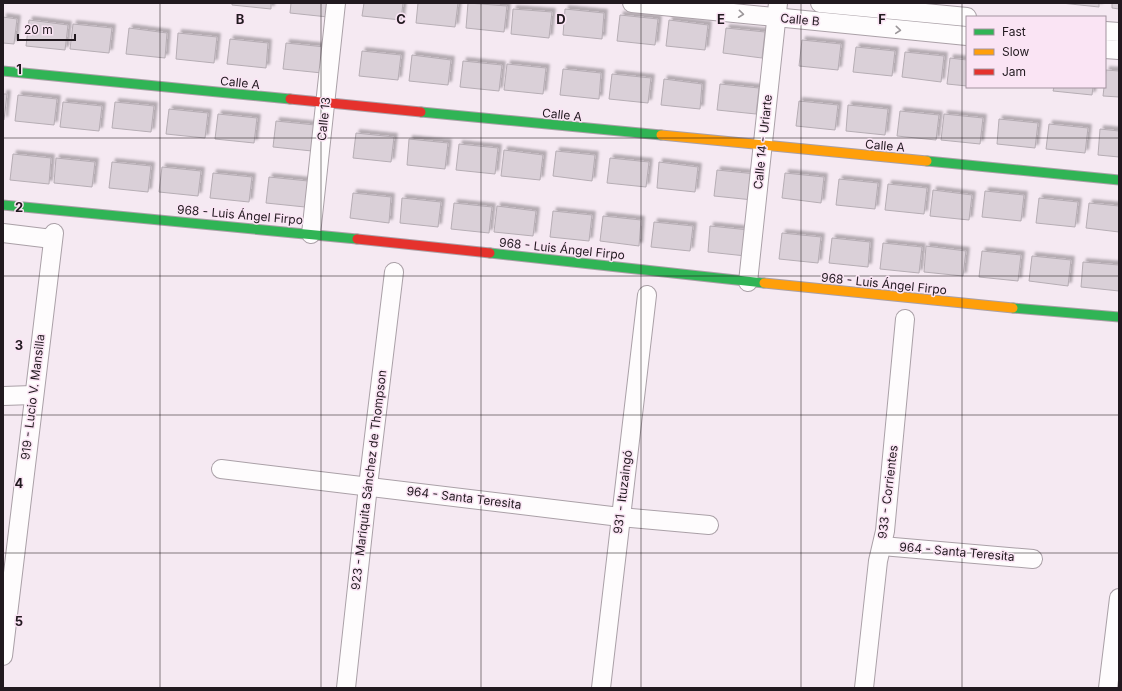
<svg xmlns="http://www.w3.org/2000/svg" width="1122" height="691" font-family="Inter,sans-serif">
<defs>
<filter id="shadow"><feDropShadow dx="3.5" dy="-3.5" stdDeviation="1" flood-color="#0004"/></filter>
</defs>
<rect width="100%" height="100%" fill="#f5e9f2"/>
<g fill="#dad0d8" stroke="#b6adb4" filter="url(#shadow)">
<polygon points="232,3 271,3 271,9 232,5"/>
<polygon points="291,3 330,3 328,17 290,13"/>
<polygon points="364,3 403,3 401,20 362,16"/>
<polygon points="418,3 458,3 455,27 416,23"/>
<polygon points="468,3 507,6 504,32 466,28"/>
<polygon points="1061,3 1099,3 1099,7"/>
<polygon points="1112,3 1119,3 1119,9 1112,8"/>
<polygon points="513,9 552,12 549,38 511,34"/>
<polygon points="565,9 604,13 602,39 563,35"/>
<polygon points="620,15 658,19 655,45 617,41"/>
<polygon points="3,17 17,19 14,44 3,43"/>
<polygon points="29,20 68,25 65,50 26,46"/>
<polygon points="669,20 708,25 705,50 666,46"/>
<polygon points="73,24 112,28 109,53 70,49"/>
<polygon points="129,28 167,33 165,58 126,54"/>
<polygon points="726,28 765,32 762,58 723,53"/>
<polygon points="178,33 217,37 214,63 176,59"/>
<polygon points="230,39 268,43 266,68 227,64"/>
<polygon points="802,40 841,44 838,70 799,66"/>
<polygon points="286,43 325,47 322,73 283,69"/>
<polygon points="856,47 895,51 892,76 853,72"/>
<polygon points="362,51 401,55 398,80 359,76"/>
<polygon points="905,52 944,56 941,82 902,77"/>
<polygon points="412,55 451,60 448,85 409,81"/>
<polygon points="950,58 967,60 967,86 947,84"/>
<polygon points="463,61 502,65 499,91 460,87"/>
<polygon points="507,64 546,68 543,94 504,90"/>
<polygon points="563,69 601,73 599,99 560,95"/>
<polygon points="1106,70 1119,71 1119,97 1103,96"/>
<polygon points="612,74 651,78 648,103 609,99"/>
<polygon points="664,79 702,84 700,109 661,105"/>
<polygon points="720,84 759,88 756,114 717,110"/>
<polygon points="1054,87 1093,87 1092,95 1053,91"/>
<polygon points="3,94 7,94 4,120 3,120"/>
<polygon points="18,95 57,99 54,125 15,121"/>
<polygon points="799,101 838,105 835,130 796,126"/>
<polygon points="63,102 102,106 99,131 60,127"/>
<polygon points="115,102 154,106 151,132 112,128"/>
<polygon points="848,105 888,109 885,135 846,131"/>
<polygon points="169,109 208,113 205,138 166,134"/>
<polygon points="900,111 939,115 936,140 897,136"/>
<polygon points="218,114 257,118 254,143 215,139"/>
<polygon points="944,114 983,118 980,144 941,140"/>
<polygon points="999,119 1038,123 1035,148 997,144"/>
<polygon points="276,121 315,125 312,151 273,147"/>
<polygon points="1049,124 1088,128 1085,153 1046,149"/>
<polygon points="1100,129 1119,131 1119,157 1098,155"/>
<polygon points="356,133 394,137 391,162 353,158"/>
<polygon points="409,139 448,143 445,169 407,165"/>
<polygon points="459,144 498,148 495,174 456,170"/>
<polygon points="504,150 543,155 540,180 501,176"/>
<polygon points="556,151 595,155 592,181 553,176"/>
<polygon points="13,154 51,158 49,184 10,180"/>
<polygon points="56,158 95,162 92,187 54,183"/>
<polygon points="610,158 649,162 646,187 607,183"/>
<polygon points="112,162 151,166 148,192 109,188"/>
<polygon points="659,162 698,167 695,192 657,188"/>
<polygon points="162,167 201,171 198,196 159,192"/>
<polygon points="717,170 756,174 753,200 714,196"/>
<polygon points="213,173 252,177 249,202 210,198"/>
<polygon points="785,173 824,177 821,203 782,198"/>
<polygon points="269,177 308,181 305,207 266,203"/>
<polygon points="839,179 878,183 875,209 836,205"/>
<polygon points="888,184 927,188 924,214 885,210"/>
<polygon points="933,190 972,195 969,220 930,216"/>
<polygon points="985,191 1024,195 1021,221 982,217"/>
<polygon points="353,193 391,197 389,223 350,218"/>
<polygon points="402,198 441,202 438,227 400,223"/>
<polygon points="1039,198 1078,202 1075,227 1036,223"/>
<polygon points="454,203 492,207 489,233 451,229"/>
<polygon points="1089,203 1119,206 1119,232 1086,228"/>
<polygon points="497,206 536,211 533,236 494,232"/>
<polygon points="553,211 592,215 589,241 550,237"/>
<polygon points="603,216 641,220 639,246 600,241"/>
<polygon points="654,222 693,226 690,251 651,247"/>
<polygon points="710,226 749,230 746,256 708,252"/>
<polygon points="782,233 821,237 818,263 779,259"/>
<polygon points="832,238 870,242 868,267 829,263"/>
<polygon points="883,243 922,247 919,273 880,269"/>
<polygon points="926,246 966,251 963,276 924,272"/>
<polygon points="982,251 1021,255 1018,281 979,277"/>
<polygon points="1032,256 1071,260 1068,286 1029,281"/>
<polygon points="1083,262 1119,265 1119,291 1081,287"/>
</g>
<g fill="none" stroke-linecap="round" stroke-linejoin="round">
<defs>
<g id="street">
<polyline points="632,3 967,36"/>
<polyline points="820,3 967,17"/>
<polyline points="1105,31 1119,32"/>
<polyline points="1105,49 1119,50"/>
<polyline points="3,233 52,239"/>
<polyline points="311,234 336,3"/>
<polyline points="748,282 778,3"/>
<polyline points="3,396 33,395"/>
<polyline points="221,469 620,517 709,525"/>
<polyline points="882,546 1033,559"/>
<polyline points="3,656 54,233"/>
<polyline points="346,688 368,486 394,272"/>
<polyline points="601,688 647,295"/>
<polyline points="864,688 878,561 885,531 905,319"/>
<polyline points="1108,688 1119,598"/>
</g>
<g id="fast">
<polyline points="3,71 290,99"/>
<polyline points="421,112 661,135"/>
<polyline points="927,161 1119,180"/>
<polyline points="3,205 357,239"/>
<polyline points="490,253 764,283"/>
<polyline points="1013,308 1119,317"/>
</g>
<g id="slow">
<polyline points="661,135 927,161"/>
<polyline points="764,283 1013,308"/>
</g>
<g id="jam">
<polyline points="290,99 421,112"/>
<polyline points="357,239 490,253"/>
</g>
</defs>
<use href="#street" stroke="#aaa0a7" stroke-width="20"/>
<use href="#fast" stroke="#aaa0a7" stroke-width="11"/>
<use href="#slow" stroke="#aaa0a7" stroke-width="11"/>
<use href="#jam" stroke="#aaa0a7" stroke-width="11"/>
<use href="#street" stroke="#fefcfd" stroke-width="18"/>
<use href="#fast" stroke="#30b455" stroke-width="9"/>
<use href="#slow" stroke="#ff9f0a" stroke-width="9"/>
<use href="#jam" stroke="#e5322d" stroke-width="9"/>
</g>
<defs><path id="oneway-chevron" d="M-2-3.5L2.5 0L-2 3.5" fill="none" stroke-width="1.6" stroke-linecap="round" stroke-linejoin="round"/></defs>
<g stroke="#9b9699">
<use href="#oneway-chevron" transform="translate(741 14) rotate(6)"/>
<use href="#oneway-chevron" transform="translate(898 30) rotate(5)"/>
</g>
<path fill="none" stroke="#21191f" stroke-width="1" stroke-opacity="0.55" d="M160 3V688M321 3V688M481 3V688M641 3V688M801 3V688M962 3V688M3 138H1119M3 276H1119M3 415H1119M3 553H1119"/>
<g text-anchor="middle" stroke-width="3" stroke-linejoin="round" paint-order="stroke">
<g font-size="12" fill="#21191f" stroke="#fae4f4">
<text transform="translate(800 20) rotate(5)" y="4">Calle B</text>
<text transform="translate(240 83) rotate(6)" y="4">Calle A</text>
<text transform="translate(562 115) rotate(6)" y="4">Calle A</text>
<text transform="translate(324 119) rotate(-84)" y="4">Calle 13</text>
<text transform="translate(763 142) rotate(-84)" y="4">Calle 14 - Uriarte</text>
<text transform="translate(885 146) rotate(5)" y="4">Calle A</text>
<text transform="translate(240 215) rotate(5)" y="4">968 - Luis Ángel Firpo</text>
<text transform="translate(562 249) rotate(6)" y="4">968 - Luis Ángel Firpo</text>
<text transform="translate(884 284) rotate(6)" y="4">968 - Luis Ángel Firpo</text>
<text transform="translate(33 397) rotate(-83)" y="4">919 - Lucio V. Mansilla</text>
<text transform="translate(369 480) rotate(-83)" y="4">923 - Mariquita Sánchez de Thompson</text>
<text transform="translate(623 492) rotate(-83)" y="4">931 - Ituzaingó</text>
<text transform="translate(888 492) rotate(-83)" y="4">933 - Corrientes</text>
<text transform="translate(464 498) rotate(7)" y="4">964 - Santa Teresita</text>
<text transform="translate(957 552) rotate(5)" y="4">964 - Santa Teresita</text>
</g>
</g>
<g font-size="13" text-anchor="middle" font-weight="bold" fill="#21191f" stroke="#fae4f4" stroke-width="3" stroke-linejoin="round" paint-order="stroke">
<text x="240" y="24">B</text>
<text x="401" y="24">C</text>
<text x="561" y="24">D</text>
<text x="721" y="24">E</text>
<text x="882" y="24">F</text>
<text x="19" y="74">1</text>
<text x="19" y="212">2</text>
<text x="19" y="350">3</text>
<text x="19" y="488">4</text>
<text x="19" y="626">5</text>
</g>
<rect width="1122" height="691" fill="none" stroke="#21191f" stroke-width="8"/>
<rect x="966" y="16" width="140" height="72" fill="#fae4f4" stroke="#a3939f"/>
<rect x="974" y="29" width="20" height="6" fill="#30b455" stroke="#a3939f"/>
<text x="1002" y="36" font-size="12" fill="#21191f">Fast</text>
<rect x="974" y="49" width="20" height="6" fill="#ff9f0a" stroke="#a3939f"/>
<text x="1002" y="56" font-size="12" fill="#21191f">Slow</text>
<rect x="974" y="69" width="20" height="6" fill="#e5322d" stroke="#a3939f"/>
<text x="1002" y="76" font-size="12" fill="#21191f">Jam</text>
<path d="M18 34v6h57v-6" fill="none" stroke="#21191f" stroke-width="2"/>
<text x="24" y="34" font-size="12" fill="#21191f" stroke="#fae4f4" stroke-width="3" paint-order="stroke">20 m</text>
</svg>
